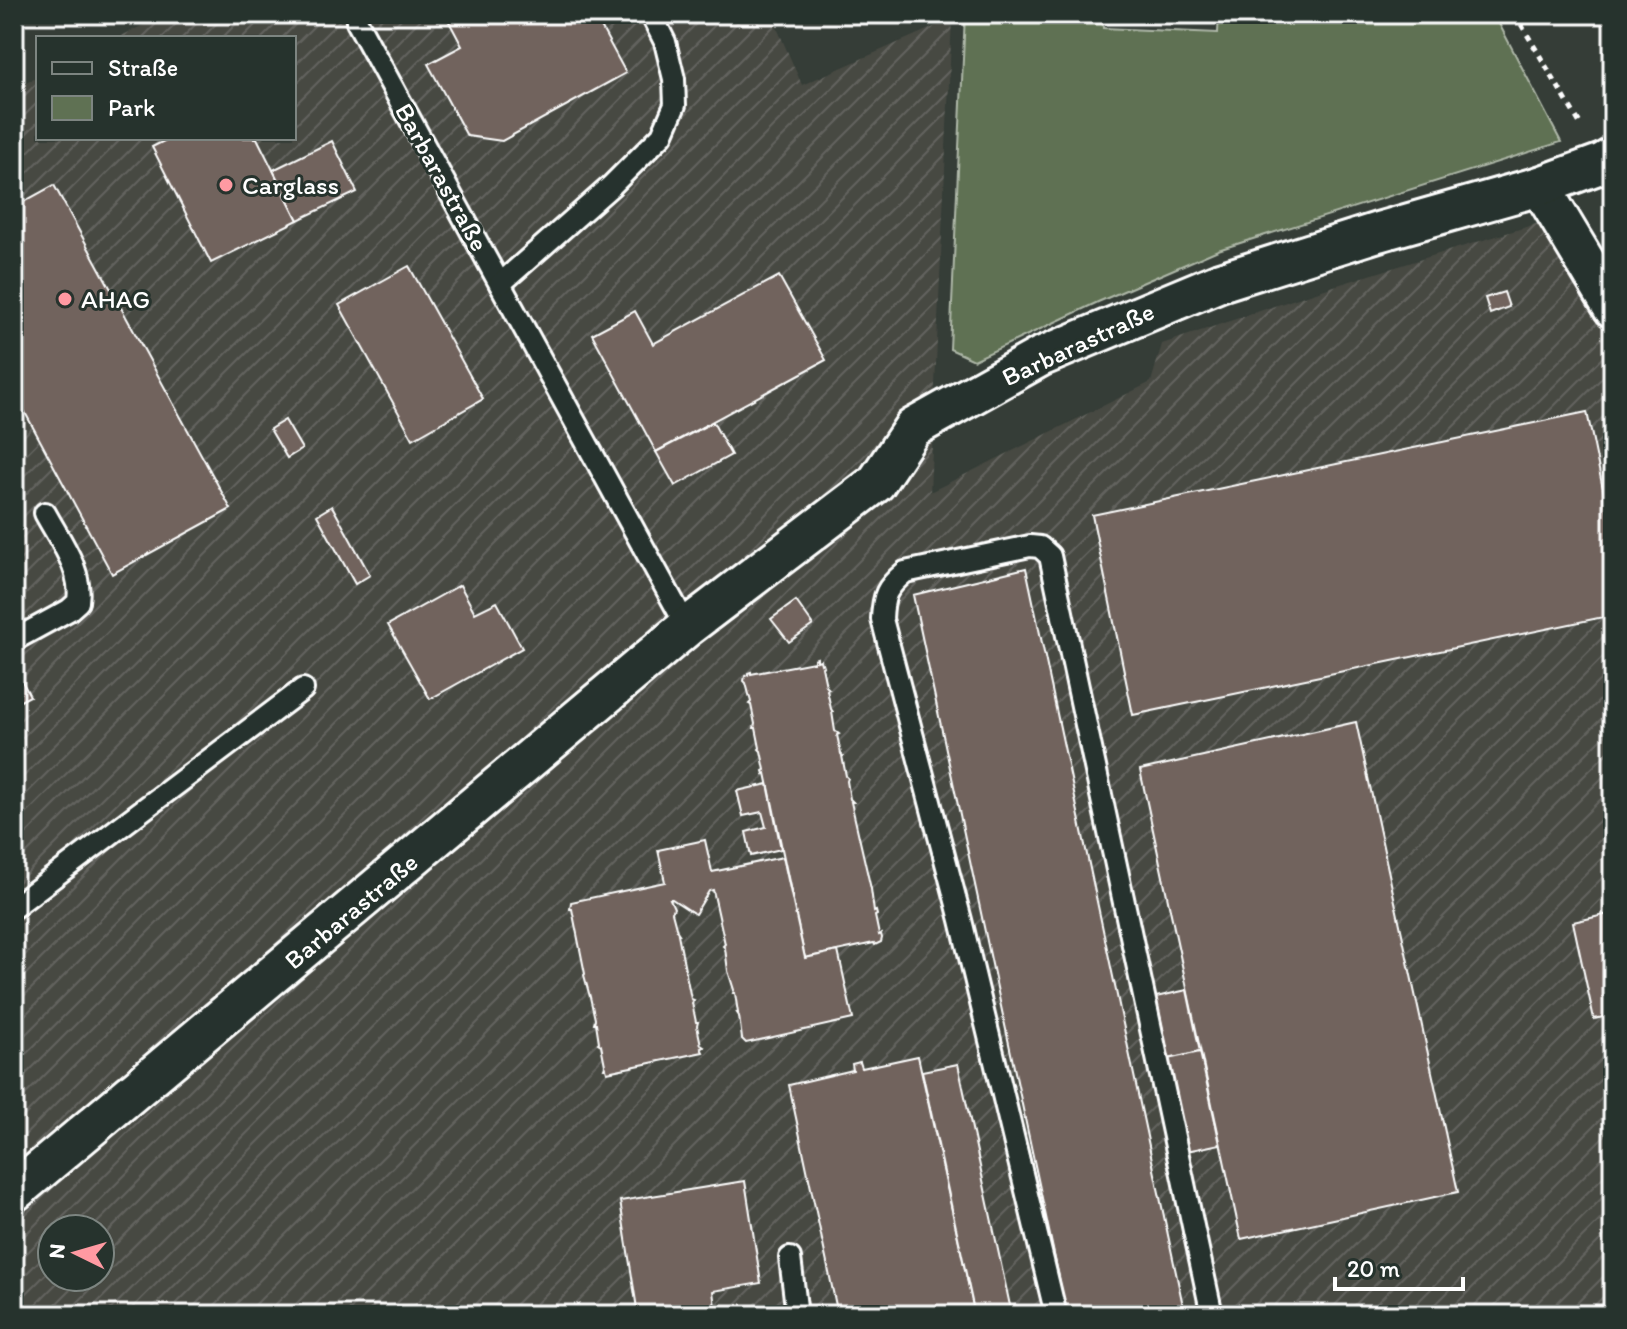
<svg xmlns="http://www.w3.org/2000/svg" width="1627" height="1329" font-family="Itim,sans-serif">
<defs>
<pattern id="industrial-furrows" width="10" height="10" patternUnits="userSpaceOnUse" patternTransform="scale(2)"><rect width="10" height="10" fill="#474942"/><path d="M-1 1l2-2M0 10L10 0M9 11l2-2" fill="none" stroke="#63645e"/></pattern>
</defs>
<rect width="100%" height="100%" fill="#353d37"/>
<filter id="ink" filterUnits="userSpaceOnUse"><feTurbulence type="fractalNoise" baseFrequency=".0125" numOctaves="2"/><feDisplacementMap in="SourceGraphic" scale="16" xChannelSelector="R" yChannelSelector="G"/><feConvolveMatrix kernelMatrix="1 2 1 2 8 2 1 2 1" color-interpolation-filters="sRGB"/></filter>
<g filter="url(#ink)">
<path fill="url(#industrial-furrows)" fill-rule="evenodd" d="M166 14H771L802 85 952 19 930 492 1151 382 1162 344 1331 287 1542 222 1613 341V1315H14V89L38 77V138H294V38H117ZM52 1229H100V1277H52Z"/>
<polygon fill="#5f7153" stroke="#afb8a9" stroke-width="2" points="965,14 1102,14 1103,28 1218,33 1219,14 1494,14 1561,142 1218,250 1098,302 974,360 950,349"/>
<g fill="#71645d" stroke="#fff" stroke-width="2">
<polygon points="445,14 594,14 626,73 502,141 467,136 428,64 462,46"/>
<polygon points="170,138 257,138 298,220 211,263 152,147"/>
<polygon points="332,141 357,192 298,220 273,170"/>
<polygon points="54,185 231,509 112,574 14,392 14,207"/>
<polygon points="409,266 483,399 413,439 339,305"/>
<polygon points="779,276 826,360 656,452 592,334 635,311 653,344"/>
<polygon points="1504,292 1509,307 1490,314 1485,298"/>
<polygon points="1587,412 1613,537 1613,615 1133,715 1092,515"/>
<polygon points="285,420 302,449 287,458 270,429"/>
<polygon points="713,422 731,455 675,486 656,452"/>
<polygon points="332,506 370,575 355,584 317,515"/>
<polygon points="1026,568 1185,1315 1067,1315 913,595"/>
<polygon points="460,585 475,613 497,602 522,648 430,699 388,625"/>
<polygon points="796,601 813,625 789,642 771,619"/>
<polygon points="817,658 817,661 820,660 821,664 823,663 824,666 822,667 826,686 829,689 827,690 831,709 833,712 832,712 835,731 839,734 837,735 841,754 843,756 842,756 846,776 848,778 847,781 850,799 853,802 851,802 871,889 874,912 876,911 877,915 875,916 879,935 881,934 882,938 881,942 875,945 874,943 805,958 766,773 764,774 763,771 765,770 761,751 759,749 760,748 756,728 754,728 755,724 751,705 749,704 751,702 746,683 744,681 745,676 748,675 748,673 751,672 751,674 814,662 814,659"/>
<polygon points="22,681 30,696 15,704 14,685"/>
<polygon points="1356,722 1458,1192 1241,1239 1140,770"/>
<polygon points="768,784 781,849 751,856 746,832 766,827 762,812 743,816 737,791"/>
<polygon points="705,840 712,872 783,857 805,958 838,951 853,1019 746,1043 742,1039 739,1016 737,1013 738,1013 735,993 733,993 734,990 728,971 725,948 723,946 725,944 713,890 709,891 695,914 672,899 670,899 674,908 672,912 677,931 679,934 678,934 691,999 694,1000 692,1003 696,1022 698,1022 697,1026 701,1045 704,1047 701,1048 703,1052 607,1072 606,1068 604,1068 605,1065 601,1045 598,1043 599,1042 596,1023 594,1023 595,1019 590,997 584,975 585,974 572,909 570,909 571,902 665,882 658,850"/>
<polygon points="1613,913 1613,1015 1594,1019 1573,922"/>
<polygon points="1187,990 1200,1052 1169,1059 1156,997"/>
<polygon points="1200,1052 1220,1144 1182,1152 1163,1060"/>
<polygon points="918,1056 975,1315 838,1315 789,1085 853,1070 852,1064 860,1062 862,1068"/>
<polygon points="958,1064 1012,1315 975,1315 922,1071"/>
<polygon points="745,1181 761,1283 713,1291 716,1315 638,1315 620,1201"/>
</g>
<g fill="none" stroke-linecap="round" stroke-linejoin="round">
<defs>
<g id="service">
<polyline points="357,22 687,627"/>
<polyline points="500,284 611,186 662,135 675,105 674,79 665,42 651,14"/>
<path d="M14 640 69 610 78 602C83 570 60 541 45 513"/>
<polyline points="14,907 303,689"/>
<polyline points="790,1258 797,1315"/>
<path d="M1056 1315 961 920 882 619C883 595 886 588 905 572L1030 546 1040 547 1050 556 1212 1315"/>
</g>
<g id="minor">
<polyline points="1540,186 1613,308"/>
<polyline points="14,1192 687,627 876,483 913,428 1040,357 1220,282 1378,232 1540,186 1603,163 1613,157"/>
</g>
</defs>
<use href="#service" stroke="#fff" stroke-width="26"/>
<use href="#minor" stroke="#fff" stroke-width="44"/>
<polyline stroke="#fff" stroke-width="5" stroke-dasharray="6 6" stroke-linecap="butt" points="1515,14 1582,127"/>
<use href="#service" stroke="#26332d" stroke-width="20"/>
<use href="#minor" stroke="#26332d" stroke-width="38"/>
</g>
</g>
<g fill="#ff9aa2" stroke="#26332d" stroke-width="3">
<circle cx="226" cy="185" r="8"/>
<circle cx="65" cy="299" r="8"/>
</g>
<g text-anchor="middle" stroke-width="6" stroke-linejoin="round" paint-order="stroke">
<g font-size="26" fill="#fff" stroke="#26332d">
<text transform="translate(442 177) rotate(61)" y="9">Barbarastraße</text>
<text transform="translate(1078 344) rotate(-25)" y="9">Barbarastraße</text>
<text transform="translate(351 911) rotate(-40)" y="9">Barbarastraße</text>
</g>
<g font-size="26" fill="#fff" stroke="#26332d" text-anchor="start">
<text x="242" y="194">Carglass</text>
<text x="81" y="308">AHAG</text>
</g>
</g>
<rect width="1627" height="1329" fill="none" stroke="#26332d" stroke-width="48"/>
<rect x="24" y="24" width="1579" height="1281" fill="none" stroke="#fff" stroke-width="3" filter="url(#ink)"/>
<rect x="36" y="36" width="260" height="104" fill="#26332d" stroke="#7d8581" stroke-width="2"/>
<rect x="52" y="62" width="40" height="12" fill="#26332d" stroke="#7d8581" stroke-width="2"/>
<text x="108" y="76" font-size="24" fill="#ffffff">Straße</text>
<rect x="52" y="96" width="40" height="24" fill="#5f7153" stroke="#7d8581" stroke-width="2"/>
<text x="108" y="116" font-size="24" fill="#ffffff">Park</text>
<g transform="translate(76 1253) rotate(275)"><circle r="38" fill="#26332d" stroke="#7d8581" stroke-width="2"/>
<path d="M0-6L14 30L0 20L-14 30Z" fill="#ff9aa2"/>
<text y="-12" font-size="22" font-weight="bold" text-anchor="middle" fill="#ffffff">N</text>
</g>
<path d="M1335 1277v12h128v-12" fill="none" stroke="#ffffff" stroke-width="4"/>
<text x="1347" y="1277" font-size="24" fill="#ffffff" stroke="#26332d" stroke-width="6" paint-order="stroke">20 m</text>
</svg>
